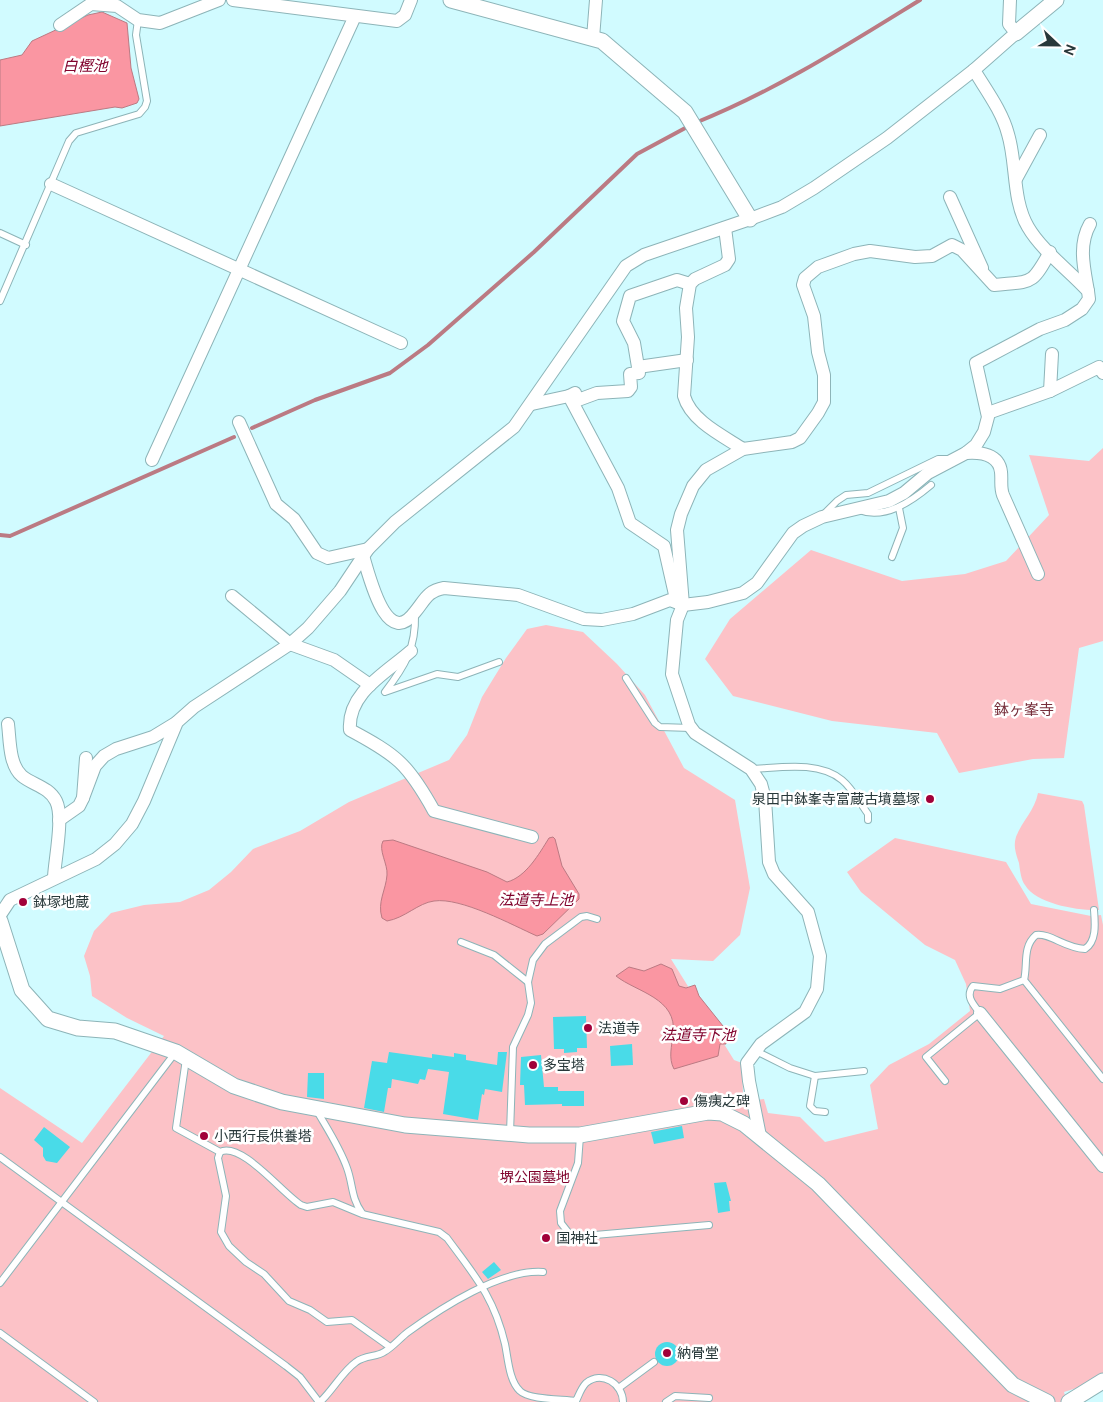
<svg xmlns="http://www.w3.org/2000/svg" width="1103" height="1402" font-family="'DM Sans','Noto Sans JP',sans-serif">
<rect width="100%" height="100%" fill="#d1fbff"/>
<g fill="#fcc2c7">
<polygon points="1103,448 1103,641 1079,648 1064,758 1033,759 959,773 937,733 832,721 733,696 705,659 730,619 811,550 902,581 965,574 1006,561 1049,515 1029,455 1089,461"/>
<polygon points="546,625 583,632 617,664 645,695 684,768 735,800 750,888 740,935 713,961 671,959 734,1060 742,1063 743,1095 756,1100 764,1099 768,1113 800,1117 825,1142 878,1129 870,1085 889,1065 929,1044 970,1011 966,984 955,960 925,945 861,892 847,872 895,838 1006,862 1031,904 1091,916 1101,915 1103,925 1103,1373 1080,1387 1064,1392 1067,1402 0,1402 0,1088 82,1143 164,1036 127,1018 92,996 90,976 84,956 94,931 111,913 144,905 180,902 209,890 231,872 253,849 300,831 349,802 449,760 467,735 482,697 506,658 527,629"/>
<path d="M1038 793 1082 801 1084 805 1099 910C1079 911 1036 904 1025 885 1021 880 1020 870 1019 863 1016 854 1013 846 1016 837 1022 821 1035 810 1038 793Z"/>
</g>
<g fill="#fa96a2" stroke="#bb7a83">
<polygon points="102,12 127,23 131,68 139,99 137,103 122,108 115,107 0,126 0,60 22,55 32,41 88,15"/>
<path d="M553 837 555 839 562 866 579 894V899L543 934 537 936C512 925 461 897 434 901 418 903 405 918 387 921L382 918C377 902 386 890 387 875 388 864 378 850 383 841L393 840 487 872 507 882C526 877 539 854 549 838Z"/>
<path d="M661 964 672 969 679 986 686 988 695 985 699 996 727 1031 726 1044H720L718 1056 674 1069C668 1058 672 1046 673 1034 678 998 636 992 616 976L629 967 644 971Z"/>
</g>
<g fill="none" stroke-linecap="round" stroke-linejoin="round">
<g stroke="#bb7a83" stroke-width="4">
<path d="M695 123C775 91 847 45 920 0"/>
<polyline points="252,428 315,400 390,373 428,345 534,252 637,154 689,126"/>
<polyline points="0,535 10,536 234,437"/>
</g>
</g>
<g fill="#49dbe8">
<polygon points="586,1016 587,1048 577,1048 577,1052 564,1053 564,1049 554,1049 553,1017"/>
<polygon points="632,1044 633,1065 611,1066 610,1046"/>
<polygon points="389,1052 432,1058 432,1054 454,1057 454,1053 466,1055 466,1060 497,1065 498,1052 507,1052 502,1092 485,1089 484,1095 482,1094 478,1120 443,1114 449,1072 428,1069 425,1080 420,1079 418,1084 392,1079 391,1088 388,1088 384,1112 364,1108 372,1061 387,1063"/>
<polygon points="541,1055 544,1087 558,1087 558,1091 584,1091 584,1106 562,1106 562,1104 525,1105 524,1085 520,1085 521,1057"/>
<polygon points="308,1073 324,1073 324,1099 307,1097"/>
<polygon points="682,1126 684,1138 654,1144 651,1132"/>
<polygon points="44,1127 70,1147 57,1163 46,1161 43,1156 43,1148 34,1140"/>
<polygon points="726,1182 731,1201 729,1201 730,1211 718,1213 714,1183"/>
<polygon points="494,1262 501,1270 488,1279 482,1272"/>
<circle cx="667" cy="1354" r="12"/>
</g>
<g fill="none" stroke-linecap="round" stroke-linejoin="round">
<defs>
<g id="service">
<polyline points="0,233 26,245"/>
<polyline points="0,301 69,141 76,133 139,114 145,107 147,101 136,35 138,20"/>
<path d="M859 510C885 520 912 501 931 485"/>
<polyline points="825,513 837,501 846,495 868,493 938,459 949,459"/>
<polyline points="892,557 903,528 899,508"/>
<path d="M415 614C416 648 405 666 385 692L437 674 458 677 499 662"/>
<polyline points="626,678 655,723 660,727 691,728"/>
<path d="M751 769C778 768 818 760 842 780 852 788 860 803 868 814V820"/>
<polyline points="461,942 494,955 528,982 531,1003 528,1015 513,1047 510,1133"/>
<polyline points="1024,980 1103,1079"/>
<polyline points="528,982 533,960 545,944 581,917 587,916 597,919"/>
<polyline points="756,1051 790,1068 815,1076 864,1071"/>
<path d="M186 1059 176 1128 220 1152C241 1141 282 1193 301 1205L307 1207 333 1202 362 1214 439 1232 447 1238C475 1276 494 1297 505 1344 508 1358 509 1381 520 1391 529 1400 563 1399 576 1401 579 1395 581 1388 586 1383 602 1370 623 1384 623 1402"/>
<polyline points="815,1076 810,1106 815,1111 825,1112"/>
<path d="M945 1081 926 1057 980 1013C973 1004 965 996 973 986L1000 989 1024 980C1028 965 1022 947 1036 935 1051 933 1064 948 1085 949 1097 941 1095 923 1094 910"/>
<path d="M317 1111C328 1130 340 1148 347 1168 353 1184 351 1198 362 1213"/>
<polyline points="580,1136 578,1163 560,1211 561,1223 572,1237 709,1225"/>
<polyline points="220,1152 218,1158 226,1196 221,1232 229,1246 246,1262 264,1274 289,1301 310,1310 327,1322 352,1320 390,1347"/>
<polyline points="0,1157 286,1366 300,1377 319,1402"/>
<polyline points="0,1283 175,1053"/>
<polyline points="0,1333 94,1402"/>
<polyline points="620,1387 654,1362"/>
<path d="M320 1402C333 1390 342 1372 356 1362 365 1355 377 1357 384 1352 393 1347 400 1338 408 1332 441 1308 501 1269 543 1272"/>
<polyline points="666,1402 675,1396 709,1398"/>
</g>
<g id="minor">
<polyline points="233,0 397,21 405,15 411,0"/>
<polyline points="60,25 91,4 117,6 138,20 160,23 219,0"/>
<polyline points="593,38 596,0"/>
<polyline points="1016,179 1040,135"/>
<polyline points="51,184 401,343"/>
<polyline points="950,197 982,268"/>
<path d="M725 228 729 259 725 265 695 279 690 284 686 308 688 337 684 396C691 421 723 436 743 449"/>
<path d="M1088 291C1084 268 1078 245 1090 224"/>
<polyline points="638,367 687,360"/>
<polyline points="1050,391 1052,354"/>
<polyline points="569,396 575,393 578,400 597,393 628,391 631,387 630,374 639,373 634,343 623,321 630,296 677,280 690,284"/>
<polyline points="532,404 569,396 618,488 630,523 664,546 676,599"/>
<polyline points="988,413 1050,391 1099,367 1103,373"/>
<polyline points="239,422 276,504 294,519 317,553 328,558 368,549"/>
<path d="M966 453C980 452 999 454 1001 472 1002 480 1000 487 1003 495L1038 574"/>
<polyline points="152,460 355,16"/>
<path d="M363 556C369 574 386 651 415 612 425 600 427 591 444 588L518 595 584 619 602 620 633 614 670 600 683 605 708 602 743 593 757 583 793 533 803 526 822 517 889 501 904 493 928 473 966 453 976 445 984 432 988 417 976 363 1040 329 1065 320 1082 309 1089 299 1088 291C1069 270 1042 251 1028 227 1012 200 1017 163 1008 134 1002 111 986 90 974 70"/>
<polyline points="232,596 290,644 334,660 370,685"/>
<path d="M411 651C386 673 347 693 350 730 397 755 408 764 434 811L532 837"/>
<path d="M8 724C10 740 9 765 22 776 33 785 49 787 56 801 64 817 55 858 54 877"/>
<polyline points="83,798 95,766 104,756 116,749 153,737 176,723"/>
<polyline points="59,820 79,806 83,798 86,758"/>
<polyline points="0,915 10,900 96,859 115,844 132,824 144,801 177,722 194,707 290,644 308,628 340,591 368,549 395,522 514,427 626,266 644,255 750,219 782,207 814,188 887,138 974,70 1016,33 1009,24 1010,0"/>
<polyline points="980,1013 1103,1166"/>
<path d="M760 1136 749 1081 747 1063 761 1044 805 1012 817 989 820 956 808 912 774 874 769 862 765 799 761 784 751 769 695 733 689 725 672 674 677 620 683 605 677 530 681 514 693 486 706 470 743 449 792 442 800 438 818 413 824 402V375L818 352 814 316 803 285 805 278 818 267 854 254 870 251 915 257 932 256 952 245 962 250 994 285C1033 281 1031 286 1050 252"/>
</g>
<g id="tertiary">
<polyline points="451,0 602,41 685,112 750,219"/>
<polyline points="1016,33 1056,0"/>
<polyline points="0,921 22,990 48,1019 78,1028 115,1031 176,1052 234,1086 282,1102 405,1125 529,1135 580,1135 708,1112 722,1113 744,1124 818,1184 1013,1385 1047,1402"/>
<polyline points="1069,1402 1103,1381"/>
</g>
</defs>
<use href="#service" stroke="#8db4b8" stroke-width="8"/>
<use href="#minor" stroke="#8db4b8" stroke-width="14"/>
<use href="#tertiary" stroke="#8db4b8" stroke-width="17"/>
<use href="#service" stroke="#fff" stroke-width="6"/>
<use href="#minor" stroke="#fff" stroke-width="12"/>
<use href="#tertiary" stroke="#fff" stroke-width="15"/>
</g>
<g fill="#a10139" stroke="#fff" stroke-width="2">
<circle cx="930" cy="799" r="5"/>
<circle cx="23" cy="902" r="5"/>
<circle cx="588" cy="1028" r="5"/>
<circle cx="533" cy="1065" r="5"/>
<circle cx="684" cy="1101" r="5"/>
<circle cx="204" cy="1136" r="5"/>
<circle cx="546" cy="1238" r="5"/>
<circle cx="667" cy="1353" r="5"/>
</g>
<g text-anchor="middle" stroke-width="5" stroke-linejoin="round" paint-order="stroke">
<g font-size="14" fill="#28383a" stroke="#fff" text-anchor="start">
<text x="920" y="804" text-anchor="end">泉田中鉢峯寺富蔵古墳墓塚</text>
<text x="33" y="907">鉢塚地蔵</text>
<text x="598" y="1033">法道寺</text>
<text x="543" y="1070">多宝塔</text>
<text x="694" y="1106">傷痍之碑</text>
<text x="214" y="1141">小西行長供養塔</text>
<text x="556" y="1243">国神社</text>
<text x="677" y="1358">納骨堂</text>
</g>
<g font-size="14" fill="#7f012b" stroke="#fff">
<text x="535" y="1182">堺公園墓地</text>
</g>
<g font-size="15" font-style="italic" fill="#80022c" stroke="#fff">
<text x="85" y="71">白樫池</text>
<text x="536" y="905">法道寺上池</text>
<text x="698" y="1040">法道寺下池</text>
</g>
<g font-size="15" fill="#77303c" stroke="#fff">
<text x="1024" y="715">鉢ヶ峯寺</text>
</g>
</g>
<g transform="translate(1058 45) rotate(112)" stroke="#ffffff" stroke-width="4" paint-order="stroke">
<path d="M0-4L9 19L0 12L-9 19Z" fill="#28383a"/>
<text y="-8" font-size="14" font-weight="bold" text-anchor="middle" fill="#28383a">N</text>
</g>
</svg>
